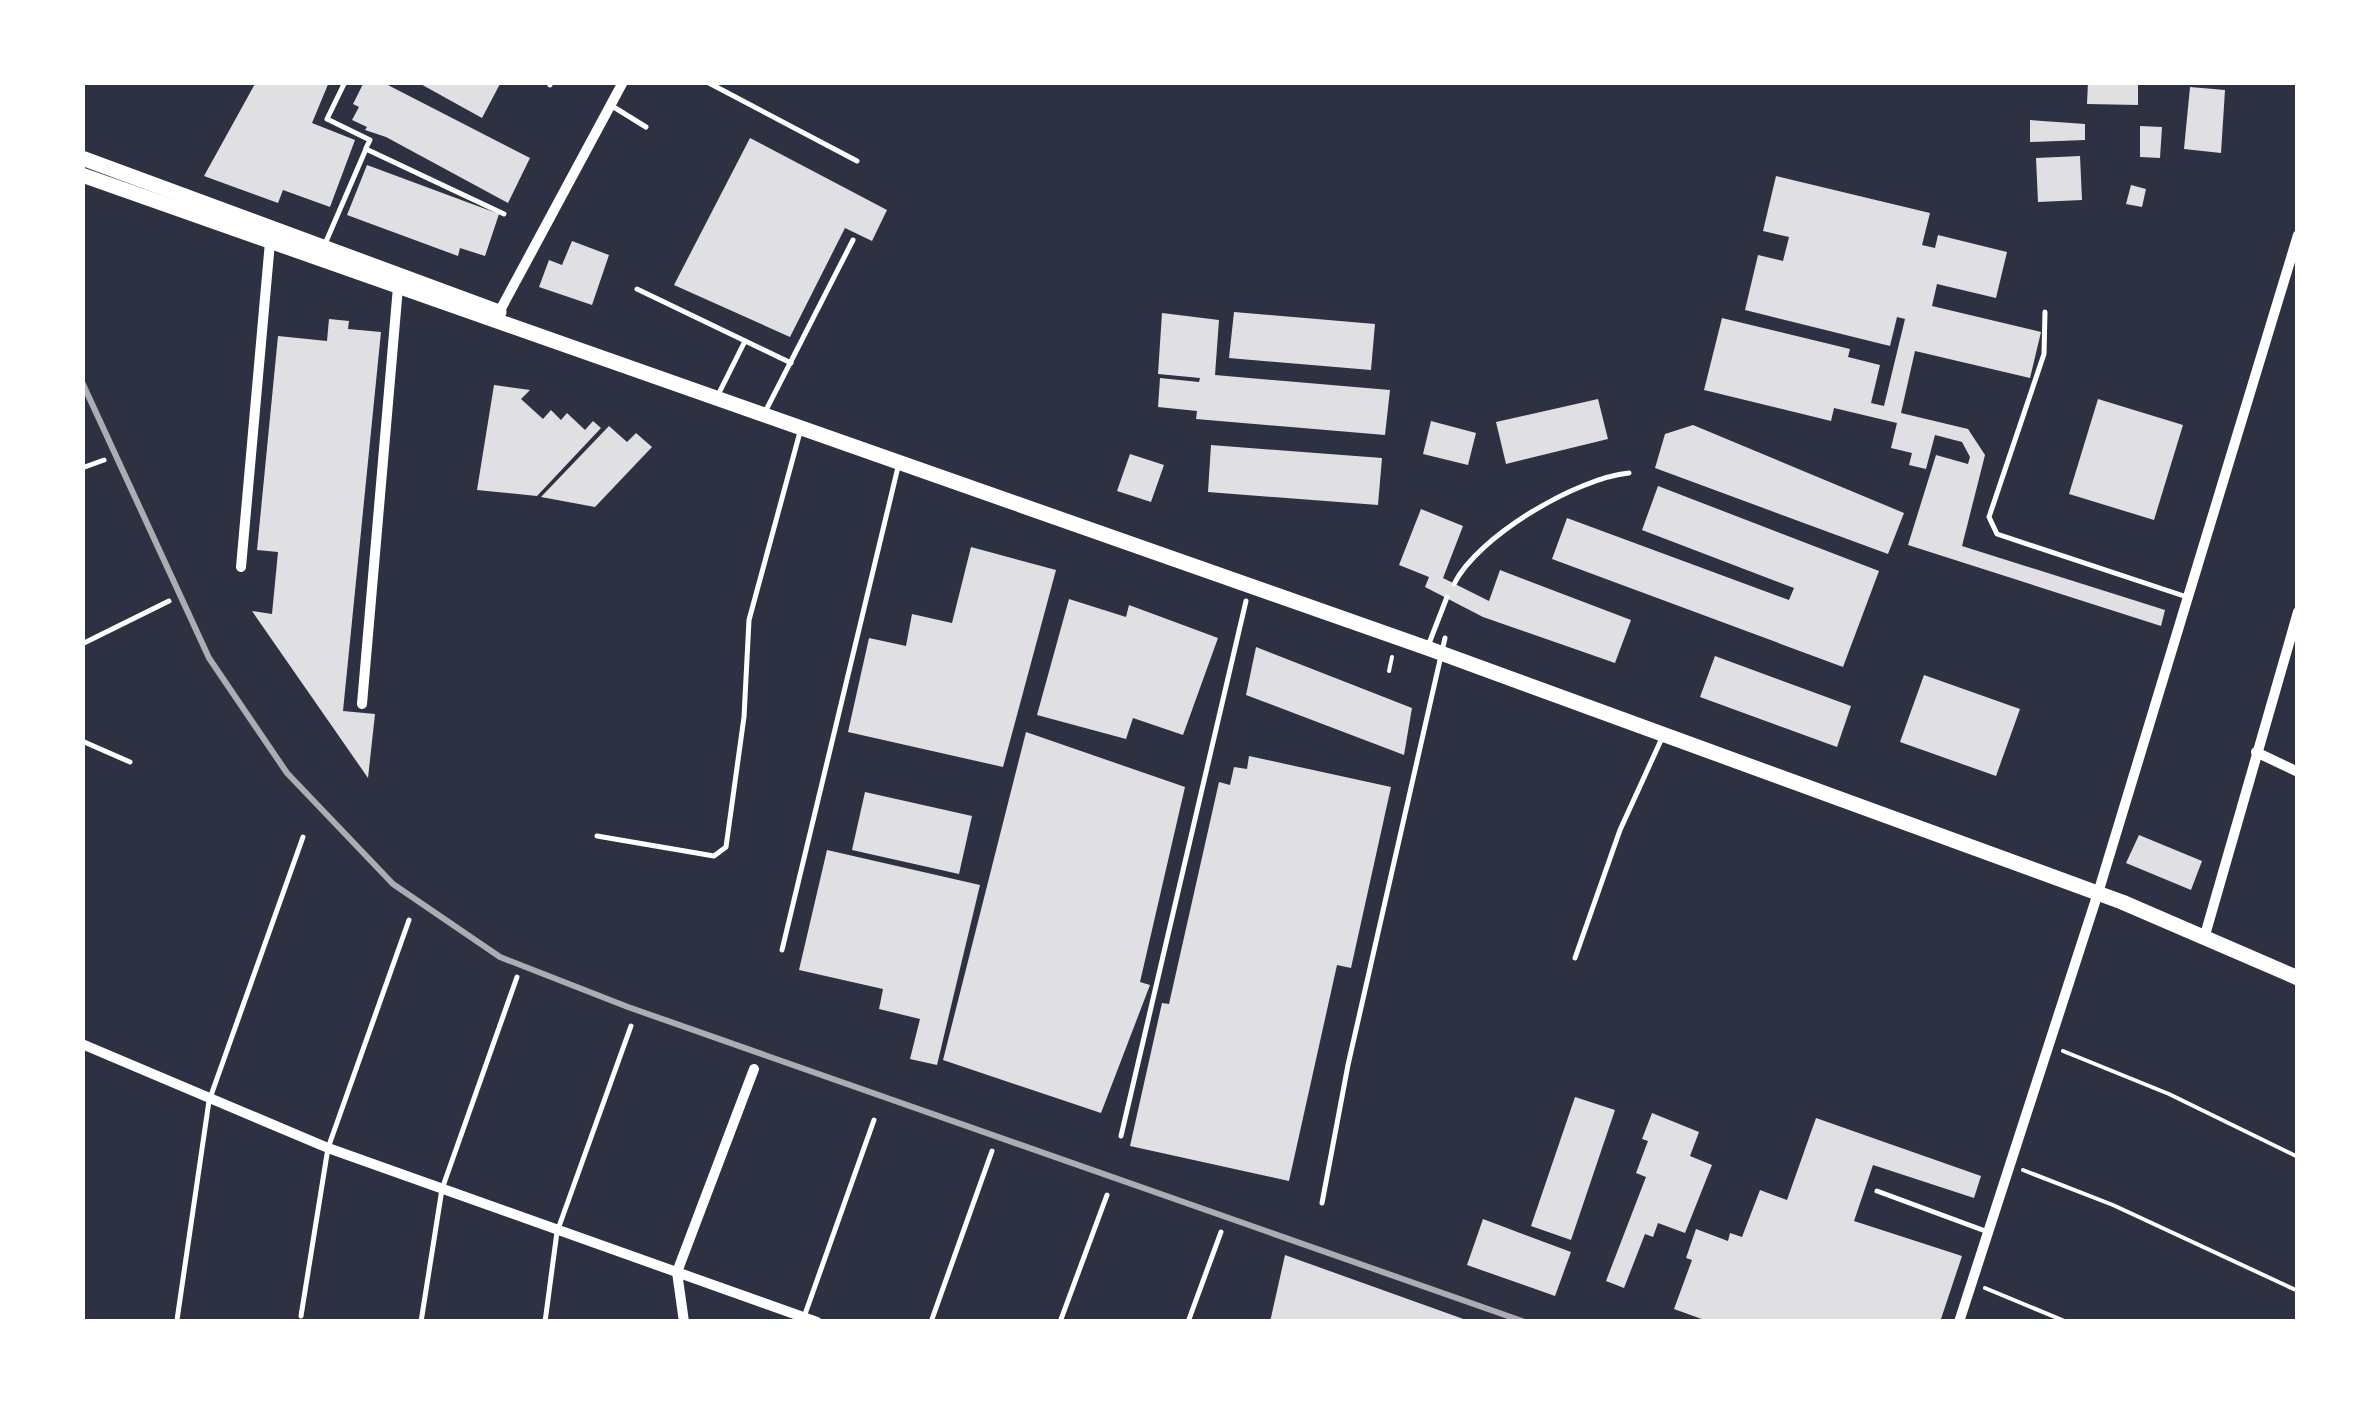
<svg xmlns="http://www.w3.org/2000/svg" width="2380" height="1404" font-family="'Sofia Sans Condensed',sans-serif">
<rect width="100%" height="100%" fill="#2d3142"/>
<g fill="#e0e0e3">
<polygon points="256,82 329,82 312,123 355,140 330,207 283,190 278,203 204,176"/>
<polygon points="364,82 382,82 530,158 508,203 386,137 365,130 367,127 352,120 359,107 353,104"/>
<polygon points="417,82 501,82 482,118"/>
<polygon points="2088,82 2138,82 2138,105 2087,104"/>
<polygon points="2190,87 2225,90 2221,153 2184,149"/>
<polygon points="2030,120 2085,124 2085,140 2030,142"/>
<polygon points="2140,126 2162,127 2160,158 2140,157"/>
<polygon points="750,138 887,210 872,241 845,228 790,337 674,285"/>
<polygon points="2080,156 2082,200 2038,202 2036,158"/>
<polygon points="367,165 499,214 485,256 460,248 458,256 347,215"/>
<polygon points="1776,176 1930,213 1922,245 1935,248 1938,235 2007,252 1996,298 1937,284 1932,306 2041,332 2030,378 1915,351 1901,413 1968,429 1985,455 1962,546 2165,610 2161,626 1908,545 1936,455 1968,464 1970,457 1962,442 1935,435 1926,469 1909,465 1912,453 1891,448 1897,423 1834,408 1831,421 1704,390 1722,318 1850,349 1848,357 1880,365 1871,403 1884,406 1905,319 1897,317 1890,346 1745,310 1758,255 1783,261 1789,237 1763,231"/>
<polygon points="2131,185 2146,189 2142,207 2126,204"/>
<polygon points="572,241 609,255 592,305 539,287 549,260 562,265"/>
<polygon points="1234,312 1375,324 1371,370 1229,358"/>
<polygon points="1162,313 1219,320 1215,375 1390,390 1385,435 1196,419 1197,411 1158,407 1160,378 1199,382 1200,378 1158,374"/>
<polygon points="329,319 349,321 348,329 381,332 343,711 375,714 368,778 252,611 272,614 278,552 257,550 278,336 327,341"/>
<polygon points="494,385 530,390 521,399 543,419 551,410 561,420 567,413 585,430 593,421 601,428 537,496 477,490"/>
<polygon points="1598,399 1608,439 1506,464 1496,422"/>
<polygon points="2098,399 2183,425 2154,520 2069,494"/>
<polygon points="1431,421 1476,433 1468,465 1423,454"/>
<polygon points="1693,425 1904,513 1888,554 1655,468 1665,434"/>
<polygon points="609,426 627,442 636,433 652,447 595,507 541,497"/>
<polygon points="1211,445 1382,458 1378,505 1208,492"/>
<polygon points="1130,454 1164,465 1151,502 1117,491"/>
<polygon points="1658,486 1879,571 1843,667 1552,559 1567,518 1789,600 1794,588 1642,530"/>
<polygon points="1421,509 1463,526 1443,578 1489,601 1500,570 1631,620 1615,663 1483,617 1425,587 1429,577 1399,565"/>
<polygon points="971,547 1056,570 1003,767 848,732 869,638 906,646 912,614 952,623"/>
<polygon points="1069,599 1126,617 1129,605 1218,638 1183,735 1133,718 1126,739 1037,715"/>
<polygon points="1256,647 1412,708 1404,755 1246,695"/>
<polygon points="1715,656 1851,706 1837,747 1700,697"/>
<polygon points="1924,675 2020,709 1996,776 1900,742"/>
<polygon points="1026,732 1185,787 1140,982 1150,985 1101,1113 943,1060"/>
<polygon points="1249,756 1391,787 1351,968 1337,965 1289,1181 1130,1146 1162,1003 1169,1004 1219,782 1230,785 1234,767 1247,769"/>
<polygon points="865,792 972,816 959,874 852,850"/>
<polygon points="2139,835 2202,861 2191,890 2126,863"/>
<polygon points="827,850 980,885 937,1065 910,1059 920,1019 879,1009 883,989 799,970"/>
<polygon points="1575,1097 1615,1110 1571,1240 1531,1226"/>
<polygon points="1652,1113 1699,1132 1690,1156 1712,1165 1685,1233 1658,1223 1653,1237 1645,1234 1624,1288 1606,1281 1646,1177 1636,1173 1648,1141 1642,1139"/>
<polygon points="1816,1118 1981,1176 1974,1198 1873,1165 1854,1221 1962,1256 1940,1322 1710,1322 1674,1309 1692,1260 1686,1258 1696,1229 1728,1241 1730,1233 1742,1237 1760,1190 1787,1200"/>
<polygon points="1483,1219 1571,1252 1555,1296 1467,1265"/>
<polygon points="1285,1255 1469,1321 1469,1322 1270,1322"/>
</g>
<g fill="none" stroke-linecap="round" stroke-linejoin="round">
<g stroke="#fff" stroke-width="4">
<polyline points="1389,671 1392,657"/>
<polyline points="2063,1051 2169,1094 2298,1157"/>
<polyline points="2023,1170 2113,1205 2298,1291"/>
<polyline points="1985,1288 2067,1322"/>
</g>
<g stroke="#fff" stroke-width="5">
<polyline points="345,82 327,119 370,140 366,148"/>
<polyline points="707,82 857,161"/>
<polyline points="550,85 551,82"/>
<polyline points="612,106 646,127"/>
<polyline points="325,244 366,149 504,214"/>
<polyline points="637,289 791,363"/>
<polyline points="2045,312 2044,354 1989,517 1997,534 2187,597"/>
<polyline points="717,397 745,341"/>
<polyline points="764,414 853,240"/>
<polyline points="82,468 104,460"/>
<path d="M1454 584C1478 536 1577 478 1629 473"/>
<polyline points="82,644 169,601"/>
<polyline points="1428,646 1447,597"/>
<polyline points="82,741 130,762"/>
<polyline points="597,836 714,856 726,847 744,717 749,620 800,432"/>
<polyline points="782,950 898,467"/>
<polyline points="1575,958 1620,830 1662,738"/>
<polyline points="1121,1136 1246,601"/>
<polyline points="1877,1191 1988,1232"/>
<polyline points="1322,1203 1348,1065 1445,638"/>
<polyline points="301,1316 328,1148 409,920"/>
<polyline points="804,1317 874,1120"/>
<polyline points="177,1320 209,1101 303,837"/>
<polyline points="421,1322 442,1189 517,977"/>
<polyline points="545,1322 557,1232 631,1026"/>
<polyline points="931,1322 992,1151"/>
<polyline points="1060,1322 1107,1195"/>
<polyline points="1188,1322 1221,1232"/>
</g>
<g stroke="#fff" stroke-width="10">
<polyline points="497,316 623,82"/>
<polyline points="241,567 270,242"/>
<polyline points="362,704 398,287"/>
<polyline points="2256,752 2298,772"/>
<polyline points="2205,935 2298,612"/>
<polyline points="82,1044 328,1148 817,1322"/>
<polyline points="684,1322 677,1272 754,1069"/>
<polyline points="1959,1322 2098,893 2298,235"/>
</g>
<g stroke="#fff" stroke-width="15">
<polyline points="82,158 499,312"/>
<polyline points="82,175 1427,648 2122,902 2298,978"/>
</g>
<polyline stroke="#abadb3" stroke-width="6" points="82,382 209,658 287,773 393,884 500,957 628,1007 1525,1322"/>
</g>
<rect width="2380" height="1404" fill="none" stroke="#ffffff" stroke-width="170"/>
</svg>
